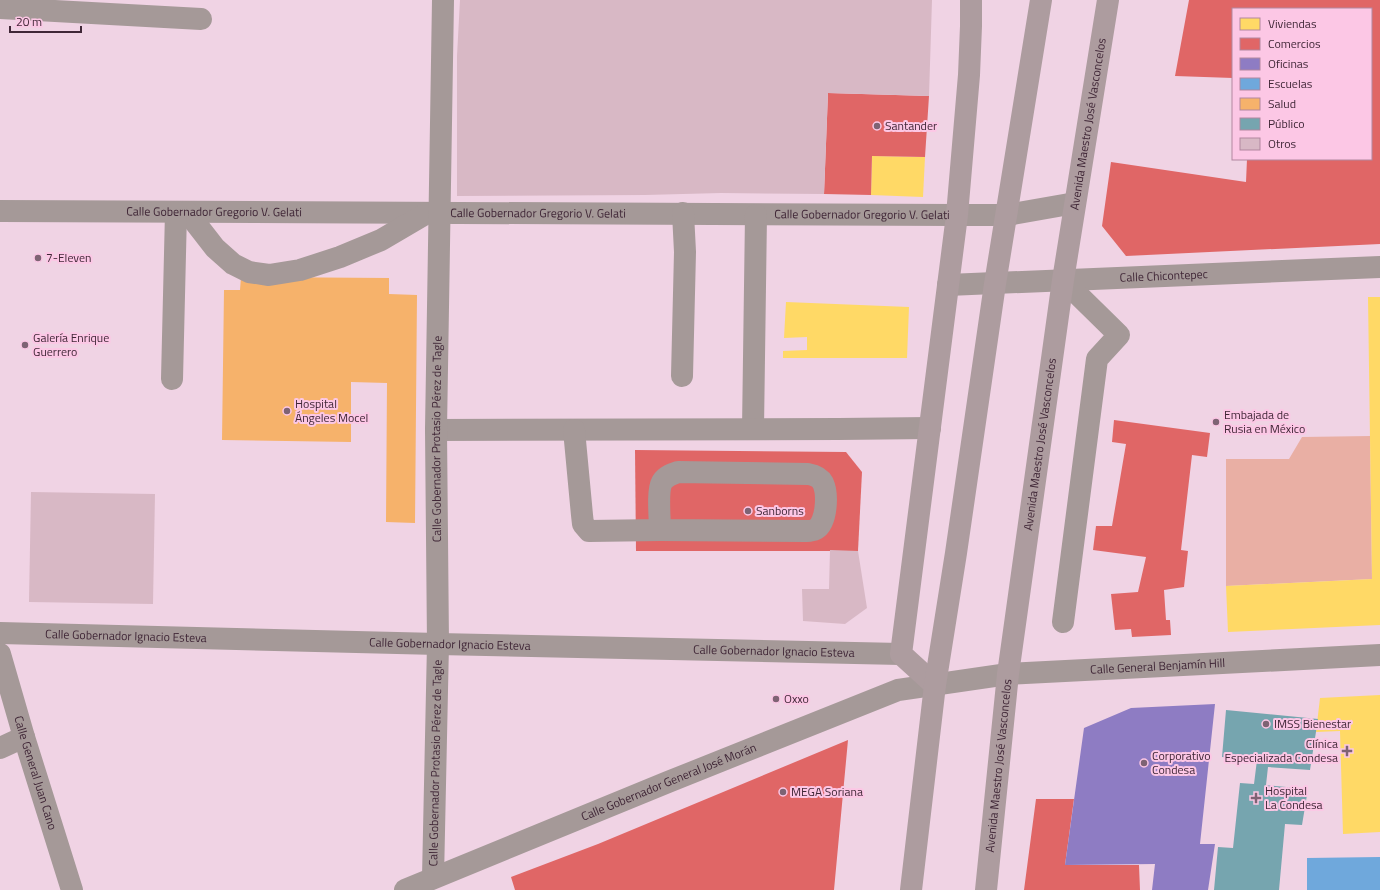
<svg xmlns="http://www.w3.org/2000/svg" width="1380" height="890" font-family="'Titillium Web',sans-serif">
<rect width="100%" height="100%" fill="#f0d3e4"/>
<polygon fill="#e9afa4" points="1370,436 1372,579 1226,586 1226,459 1289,459 1302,437"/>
<g fill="#ffd966">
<polygon points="872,156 925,157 923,197 871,195"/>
<polygon points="1368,297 1380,297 1380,625 1228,632 1226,586 1372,579"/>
<polygon points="786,302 909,307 907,358 783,358 783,351 807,350 807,337 784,338"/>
<polygon points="1380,695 1380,832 1343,834 1340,731 1316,732 1320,698"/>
</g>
<g fill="#e06666">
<polygon points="1189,0 1380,0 1380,244 1126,256 1102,226 1111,162 1246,182 1247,159 1371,159 1371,9 1233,9 1233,78 1175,76"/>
<polygon points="828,93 929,96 925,157 872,156 871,195 824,194"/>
<polygon points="1114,420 1210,433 1207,457 1192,455 1181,550 1188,551 1184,587 1164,590 1166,620 1170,620 1171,635 1132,637 1131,629 1115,630 1111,594 1138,592 1146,557 1093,550 1096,526 1112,526 1126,444 1112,442"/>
<polygon points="635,450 846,452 862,472 858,551 636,551"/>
<polygon points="848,740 834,890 515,890 511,877 598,844"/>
<polygon points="1036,799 1074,799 1065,865 1139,865 1140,890 1024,890"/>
</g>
<polygon fill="#8e7cc3" points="1215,704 1200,844 1215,844 1208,890 1152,890 1155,864 1065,865 1084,728 1131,708"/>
<polygon fill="#6fa8dc" points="1380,857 1380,890 1307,890 1307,858"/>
<polygon fill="#f6b26b" points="241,277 389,278 389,294 417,295 415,523 386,522 387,383 351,382 351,442 222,440 224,290 240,290"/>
<polygon fill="#76a5af" points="1226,710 1318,719 1310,770 1268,767 1266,785 1308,789 1302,825 1285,824 1279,890 1214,890 1218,847 1233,848 1240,783 1254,784 1257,760 1222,757"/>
<g fill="#d8b8c5">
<polygon points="460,0 932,0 929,96 828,93 824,194 721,193 645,195 457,196 457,56"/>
<polygon points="31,492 155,494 153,604 29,602"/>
<polygon points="830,550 858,551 867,608 845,624 803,621 802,589 829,589"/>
</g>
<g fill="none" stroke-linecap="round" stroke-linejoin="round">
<g stroke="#a59998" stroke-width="22">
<polyline points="0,8 201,19"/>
<path id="s1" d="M0 211 957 215H1007L1075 203"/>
<polyline points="187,212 215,248 233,264 249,272 269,275 300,270 340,257 381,240 427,213"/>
<path id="s2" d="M948 285 1380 267"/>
<polyline points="682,376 685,252 683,213"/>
<polyline points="172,379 176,212"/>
<polyline points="753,429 756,215"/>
<polyline points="436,430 839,429 930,428"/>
<path d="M574 430 582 515 583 524 589 531 660 530 807 531C810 531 814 530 816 529 827 522 828 494 823 483 820 477 814 475 808 474L678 472C672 474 666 476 662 482 657 491 660 519 660 530"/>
<polyline points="1063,622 1097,359 1119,335 1063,280"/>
<path id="s3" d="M0 633 438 644 901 654"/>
<path id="s4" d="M0 654 24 737 72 890"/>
<polyline points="0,748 24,737"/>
<path id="s5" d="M433 878 438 644 436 430 443 0"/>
<path id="s6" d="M405 890 668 782 898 690 1008 674 1380 655"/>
</g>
<g stroke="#ad9c9f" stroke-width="22">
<polyline points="935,685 901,654 957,215 969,75 971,26 971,0"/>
<polyline points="911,890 935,685 956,553 995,284 1041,0"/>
<path id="s7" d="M986 890 1008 674 1063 280 1108 0"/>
</g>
</g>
<g fill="#7e6374" stroke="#fcc7e5" stroke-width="1.5">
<circle cx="877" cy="126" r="4"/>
<circle cx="38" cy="258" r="4"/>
<circle cx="25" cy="345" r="4"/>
<circle cx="287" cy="411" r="4"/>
<circle cx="1216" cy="422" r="4"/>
<circle cx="748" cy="511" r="4"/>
<circle cx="776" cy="699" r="4"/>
<circle cx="1266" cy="724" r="4"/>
<path d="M1345 745h4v4h4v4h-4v4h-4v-4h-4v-4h4z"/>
<circle cx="1144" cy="763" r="4"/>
<circle cx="783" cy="792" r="4"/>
<path d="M1254 792h4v4h4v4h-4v4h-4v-4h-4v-4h4z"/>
</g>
<g text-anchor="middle" stroke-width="4" stroke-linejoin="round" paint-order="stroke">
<g font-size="12" fill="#402737" stroke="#fcc7e5">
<text dy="4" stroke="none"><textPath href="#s7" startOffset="773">Avenida Maestro José Vasconcelos</textPath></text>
<text dy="4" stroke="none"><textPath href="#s1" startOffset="214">Calle Gobernador Gregorio V. Gelati</textPath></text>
<text dy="4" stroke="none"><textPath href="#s1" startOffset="538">Calle Gobernador Gregorio V. Gelati</textPath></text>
<text dy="4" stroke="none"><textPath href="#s1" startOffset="862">Calle Gobernador Gregorio V. Gelati</textPath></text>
<text dy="4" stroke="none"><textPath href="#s2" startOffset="216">Calle Chicontepec</textPath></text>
<text dy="4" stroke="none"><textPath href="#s5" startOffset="439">Calle Gobernador Protasio Pérez de Tagle</textPath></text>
<text dy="4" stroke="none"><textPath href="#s7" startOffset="449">Avenida Maestro José Vasconcelos</textPath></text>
<text dy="4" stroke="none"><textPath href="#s3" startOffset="126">Calle Gobernador Ignacio Esteva</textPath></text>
<text dy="4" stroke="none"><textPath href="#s3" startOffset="450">Calle Gobernador Ignacio Esteva</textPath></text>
<text dy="4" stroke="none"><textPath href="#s3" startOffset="774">Calle Gobernador Ignacio Esteva</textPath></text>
<text dy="4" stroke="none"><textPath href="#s6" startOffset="793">Calle General Benjamín Hill</textPath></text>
<text dy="4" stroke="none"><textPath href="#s5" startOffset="115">Calle Gobernador Protasio Pérez de Tagle</textPath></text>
<text dy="4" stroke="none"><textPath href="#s7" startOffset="125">Avenida Maestro José Vasconcelos</textPath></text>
<text dy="4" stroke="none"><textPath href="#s4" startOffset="124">Calle General Juan Cano</textPath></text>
<text dy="4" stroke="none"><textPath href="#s6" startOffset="285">Calle Gobernador General José Morán</textPath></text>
</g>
<g font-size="12" fill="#402737" stroke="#fcc7e5" text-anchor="start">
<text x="885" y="130">Santander</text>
<text x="46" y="262">7-Eleven</text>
<text x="33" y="342">Galería Enrique<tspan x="33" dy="14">Guerrero</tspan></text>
<text x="295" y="408">Hospital<tspan x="295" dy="14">Ángeles Mocel</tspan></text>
<text x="1224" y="419">Embajada de<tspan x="1224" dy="14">Rusia en México</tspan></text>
<text x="756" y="515">Sanborns</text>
<text x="784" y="703">Oxxo</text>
<text x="1274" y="728">IMSS Bienestar</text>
<text x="1338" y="748" text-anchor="end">Clínica<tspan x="1338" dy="14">Especializada Condesa</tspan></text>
<text x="1152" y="760">Corporativo<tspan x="1152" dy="14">Condesa</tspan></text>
<text x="1265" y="795">Hospital<tspan x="1265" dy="14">La Condesa</tspan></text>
<text x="791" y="796">MEGA Soriana</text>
</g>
</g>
<rect x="1232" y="8" width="140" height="152" fill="#fcc7e5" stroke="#b1879f"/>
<rect x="1240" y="18" width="20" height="12" fill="#ffd966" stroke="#b1879f"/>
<text x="1268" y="28" font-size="12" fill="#402737">Viviendas</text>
<rect x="1240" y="38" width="20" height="12" fill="#e06666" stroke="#b1879f"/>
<text x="1268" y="48" font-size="12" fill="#402737">Comercios</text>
<rect x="1240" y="58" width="20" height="12" fill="#8e7cc3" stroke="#b1879f"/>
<text x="1268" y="68" font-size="12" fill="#402737">Oficinas</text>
<rect x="1240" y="78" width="20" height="12" fill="#6fa8dc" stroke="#b1879f"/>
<text x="1268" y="88" font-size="12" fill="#402737">Escuelas</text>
<rect x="1240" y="98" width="20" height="12" fill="#f6b26b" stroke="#b1879f"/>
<text x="1268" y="108" font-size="12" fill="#402737">Salud</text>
<rect x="1240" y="118" width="20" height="12" fill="#76a5af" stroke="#b1879f"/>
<text x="1268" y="128" font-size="12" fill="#402737">Público</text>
<rect x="1240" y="138" width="20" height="12" fill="#d8b8c5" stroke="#b1879f"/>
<text x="1268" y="148" font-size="12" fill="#402737">Otros</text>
<path d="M10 26v6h71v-6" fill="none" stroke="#402737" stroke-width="2"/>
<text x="16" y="26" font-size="12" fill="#402737" stroke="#fcc7e5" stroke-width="3" paint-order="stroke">20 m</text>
</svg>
